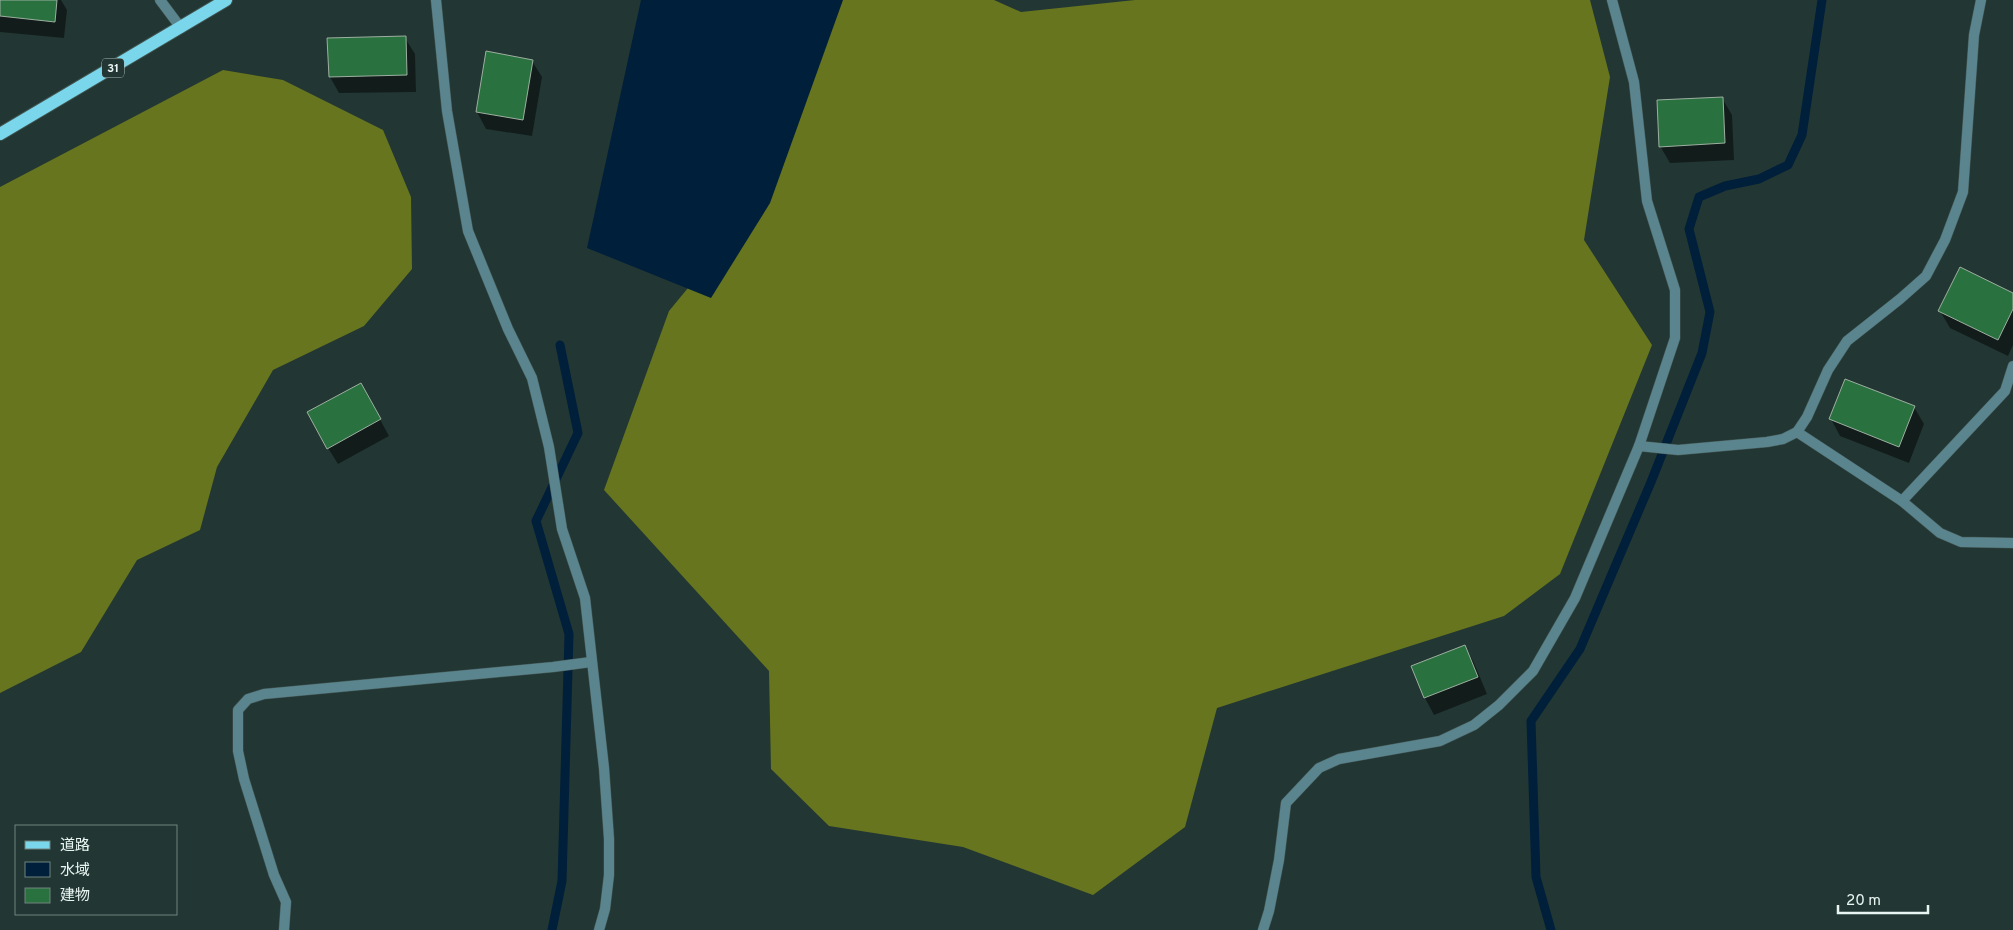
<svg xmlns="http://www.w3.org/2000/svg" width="2013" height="930" font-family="Overpass,'Noto Sans JP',sans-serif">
<rect width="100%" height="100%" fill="#223733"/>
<g fill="#67751f">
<polygon points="834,0 994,0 1021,12 1135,0 1590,0 1610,77 1584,240 1652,345 1560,574 1504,616 1217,708 1185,827 1093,895 963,847 829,826 771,769 769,671 604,490 669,311 754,208"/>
<polygon points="223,70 283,80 383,130 411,197 412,269 364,326 273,370 217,467 200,530 137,560 81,652 0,693 0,187"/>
</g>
<polygon fill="#001f3a" points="641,0 843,0 770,203 711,298 587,248"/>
<g fill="#0007">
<polygon points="0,0 61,0 67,10 64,38 0,32"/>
<polygon points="405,38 415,54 416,92 339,93 330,77"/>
<polygon points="532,61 542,77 532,136 486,129 477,112"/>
<polygon points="1722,98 1732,115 1734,160 1670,163 1660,146"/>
<polygon points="2013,294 2013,345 2008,356 1950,328 1940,311"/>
<polygon points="370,401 389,436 338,464 328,448"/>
<polygon points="1914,407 1924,424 1909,463 1840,436 1831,419"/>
<polygon points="1465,646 1474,663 1487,694 1434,715 1425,698 1413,667"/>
</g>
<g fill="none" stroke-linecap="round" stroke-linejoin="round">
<g stroke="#001f3a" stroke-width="9">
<polyline points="552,930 562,881 569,634 536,521 578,433 560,345"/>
<polyline points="1551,930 1536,877 1531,721 1580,649 1651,482 1702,353 1710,312 1689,229 1699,197 1725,186 1759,179 1788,165 1802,135 1822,0"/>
</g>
</g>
<g fill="#29723f" stroke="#9eafa1">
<polygon points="0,0 57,0 55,22 0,16"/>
<polygon points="406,36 407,75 329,77 327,38"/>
<polygon points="486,51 533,60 523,120 476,112"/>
<polygon points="1723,97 1725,143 1659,147 1657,100"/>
<polygon points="1960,267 2013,293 2013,309 1998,340 1938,311"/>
<polygon points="1845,379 1915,406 1899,447 1829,419"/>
<polygon points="361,383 381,419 327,449 307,412"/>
<polygon points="1465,645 1478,677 1424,698 1411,666"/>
</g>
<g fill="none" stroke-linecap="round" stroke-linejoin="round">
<defs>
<g id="minor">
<polyline points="160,0 181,28"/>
<polyline points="436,0 447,111 468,231 508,329 532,378 549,447 562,529 585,598 604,768 609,839 609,875 605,909 599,930"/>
<polyline points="1797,432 1902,501 1940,533 1961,542 2013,543"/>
<polyline points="1639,446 1678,450 1767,442 1783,439 1797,432 1807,417 1828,370 1847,341 1900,299 1926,276 1945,240 1963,192 1974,35 1981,0"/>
<polyline points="1902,501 2005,391 2013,366"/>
<polyline points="284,930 286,902 274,875 244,779 238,751 238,710 248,699 264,694 553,667 591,662"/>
<polyline points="1263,930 1269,911 1279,860 1286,803 1319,768 1339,759 1440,741 1474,725 1499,705 1533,671 1575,598 1639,446 1675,338 1675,290 1647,201 1634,82 1612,0"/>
</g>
<polyline id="primary" points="0,134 226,0"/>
</defs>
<use href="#minor" stroke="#425552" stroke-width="11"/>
<use href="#primary" stroke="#425552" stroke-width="14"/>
<use href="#minor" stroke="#5a848e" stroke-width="10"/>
<use href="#primary" stroke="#79d6eb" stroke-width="12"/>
</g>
<g text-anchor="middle" stroke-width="5" stroke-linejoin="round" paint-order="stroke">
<rect fill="#223733" stroke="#adbcb9" stroke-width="1" x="102" y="58.5" width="22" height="19" rx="4"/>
<g font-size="12" font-weight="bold" fill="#e8f5f2">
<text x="113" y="72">31</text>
</g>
</g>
<rect x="15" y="825" width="162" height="90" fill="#223733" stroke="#71837f"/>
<rect x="25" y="841" width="25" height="8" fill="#79d6eb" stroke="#71837f"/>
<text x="60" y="850" font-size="15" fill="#e8f5f2">道路</text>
<rect x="25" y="862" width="25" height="15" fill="#001f3a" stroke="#71837f"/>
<text x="60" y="875" font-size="15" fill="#e8f5f2">水域</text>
<rect x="25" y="888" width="25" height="15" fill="#29723f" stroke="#71837f"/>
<text x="60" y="900" font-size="15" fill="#e8f5f2">建物</text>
<path d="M1838 905v8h90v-8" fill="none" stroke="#e8f5f2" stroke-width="2.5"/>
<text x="1846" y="905" font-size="15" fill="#e8f5f2" stroke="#223733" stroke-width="4" paint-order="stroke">20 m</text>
</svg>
